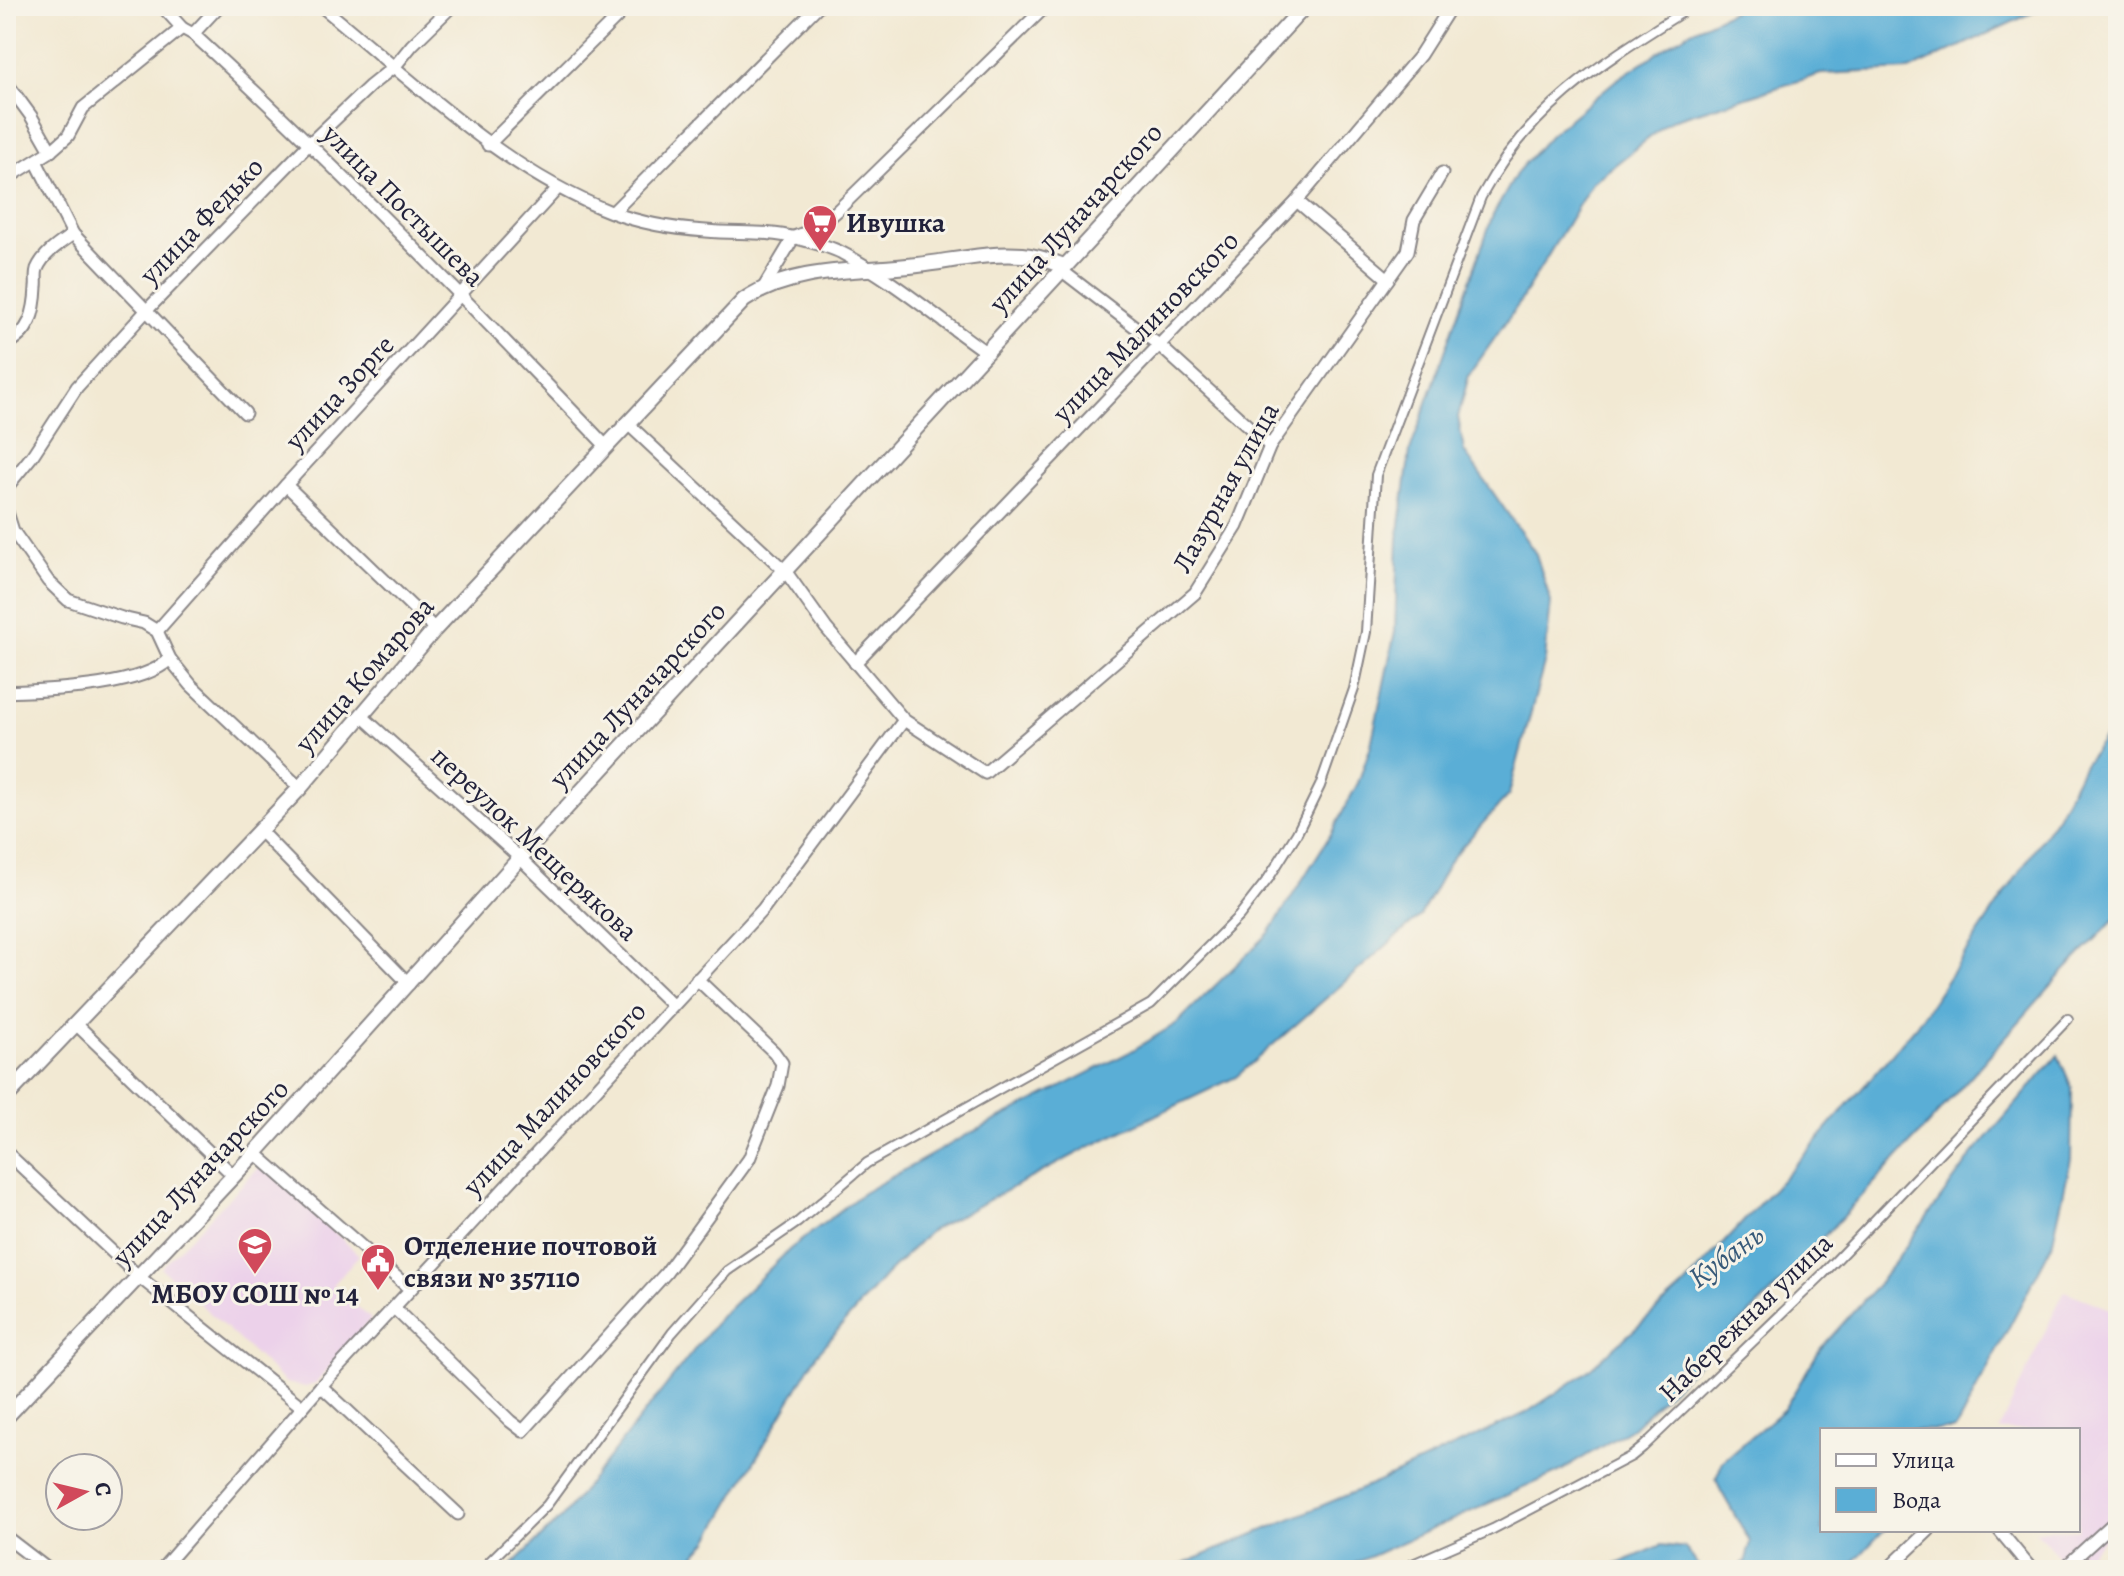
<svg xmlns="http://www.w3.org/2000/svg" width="2124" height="1576" font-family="Alegreya,serif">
<rect width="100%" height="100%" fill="#f7f3e8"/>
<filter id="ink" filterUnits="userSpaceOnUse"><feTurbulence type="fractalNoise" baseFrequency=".0125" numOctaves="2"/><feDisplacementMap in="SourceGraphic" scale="16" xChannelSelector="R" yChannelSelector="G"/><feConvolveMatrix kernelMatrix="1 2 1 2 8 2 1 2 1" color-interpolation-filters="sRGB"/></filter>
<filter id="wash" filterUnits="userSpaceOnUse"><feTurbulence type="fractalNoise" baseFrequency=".006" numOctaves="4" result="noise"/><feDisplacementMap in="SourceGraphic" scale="32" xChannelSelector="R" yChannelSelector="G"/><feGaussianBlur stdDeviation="1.8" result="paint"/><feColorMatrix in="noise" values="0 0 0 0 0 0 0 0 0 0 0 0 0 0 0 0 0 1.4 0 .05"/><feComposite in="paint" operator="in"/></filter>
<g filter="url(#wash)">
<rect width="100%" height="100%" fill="#f2e9d3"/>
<g fill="#ecd1ea">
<polygon points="262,1164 359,1255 333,1285 371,1319 316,1383 306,1387 286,1383 161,1268"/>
<polygon points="2064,1291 2118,1312 2118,1526 2071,1570 2035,1530 2078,1530 2078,1430 1999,1430"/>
</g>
<g fill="#5aaed6" stroke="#3e6888" stroke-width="2">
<polygon points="1743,6 2047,6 1909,70 1821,74 1672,120 1592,183 1518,305 1469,375 1458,417 1464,451 1536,554 1551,602 1545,660 1509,794 1451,859 1420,916 1236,1077 1087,1148 930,1231 884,1277 817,1354 708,1541 682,1570 507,1570 562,1517 721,1316 790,1249 863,1193 967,1135 1128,1053 1177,1023 1269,933 1331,834 1358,783 1371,745 1395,632 1398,539 1410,451 1493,215 1518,171 1550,135 1616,80 1689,32"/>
<polygon points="2118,719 2118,916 2064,971 1925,1128 1776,1288 1632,1428 1559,1472 1340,1570 1169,1570 1378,1482 1526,1413 1584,1374 1684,1286 1808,1151 1916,1026 2058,815 2083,766"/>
<polygon points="2058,1055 2072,1088 2071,1159 2052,1245 1955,1430 1822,1430 1822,1530 1884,1530 1846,1570 1732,1570 1746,1561 1750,1542 1721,1491 1716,1478 1723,1461 1784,1409 1820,1349 1879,1283 1973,1154"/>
<polygon points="1662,1545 1685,1548 1702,1570 1603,1570"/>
</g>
</g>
<g filter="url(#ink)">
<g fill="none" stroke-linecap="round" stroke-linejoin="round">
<defs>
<g id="pedestrian">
<path d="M481 1570 547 1505 672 1333 727 1271 798 1222 867 1163 1151 1004 1239 916 1268 879 1297 833 1320 786 1354 689 1366 632 1376 475 1481 197C1532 103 1605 61 1692 6"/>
<polyline points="1399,1570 1493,1529 1632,1456 1643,1447 1823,1274 2068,1019"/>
</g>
<g id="minor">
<path d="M162 6 182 28 193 34C336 165 471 305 605 445"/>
<path d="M321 6C413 80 499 168 611 212 640 223 675 229 706 231 736 234 766 230 796 238 811 242 829 246 842 253 891 278 941 321 987 353"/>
<polyline points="193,34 219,6"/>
<polyline points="6,82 31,116 51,151"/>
<polyline points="488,145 628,6"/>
<polyline points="36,161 73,234 245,413"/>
<polyline points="6,179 51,151 68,136 83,108 182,28"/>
<polyline points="1297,201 1388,279"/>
<polyline points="613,212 818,6"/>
<polyline points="1061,270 1160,346 1270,446"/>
<polyline points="764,287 794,237 817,228 838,210 1046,6"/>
<path d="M6 344C30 334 35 312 36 287 37 281 35 275 37 269 44 253 59 244 73 234"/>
<polyline points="627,423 786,572 826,628 904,720 985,773 1195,593 1237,526 1270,446 1408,251 1414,220 1442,173"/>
<polyline points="286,485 435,629"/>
<polyline points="6,488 32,456 77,387 148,309 309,144 370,86 395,66 412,45 452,6"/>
<polyline points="6,509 13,531 48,581 68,600 122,618 144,623 157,631 170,659 191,685 300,788"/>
<polyline points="157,631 286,485 558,188"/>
<polyline points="855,663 1297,201 1420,55 1451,6"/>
<path d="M6 692C49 690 140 688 170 659"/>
<polyline points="363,717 520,858 673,1006"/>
<polyline points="259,830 409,984"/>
<polyline points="75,1023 234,1176"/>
<polyline points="6,1152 138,1276 302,1407"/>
<polyline points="255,1153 410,1289"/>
<polyline points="394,1308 510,1421 523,1431 666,1273 749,1159 778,1086 782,1063 774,1052 697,979"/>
<polyline points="321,1386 458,1514"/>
<polyline points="1999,1530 2032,1570"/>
<polyline points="6,1537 49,1570"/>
<polyline points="161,1570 321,1386 763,909 904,720"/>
<polyline points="1887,1570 1929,1530"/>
<polyline points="2062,1570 2118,1519"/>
</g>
<g id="tertiary">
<path d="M6 1097 300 788 435 629 744 300C794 266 860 272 918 265 952 261 988 252 1023 255 1037 256 1050 261 1064 266"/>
<polyline points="6,1417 255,1153 520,858 1305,6"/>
</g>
</defs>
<use href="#pedestrian" stroke="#8a8687" stroke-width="12"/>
<use href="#minor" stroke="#8a8687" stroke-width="15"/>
<use href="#tertiary" stroke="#8a8687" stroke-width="18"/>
<use href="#pedestrian" stroke="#fff" stroke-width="8"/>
<use href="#minor" stroke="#fff" stroke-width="11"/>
<use href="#tertiary" stroke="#fff" stroke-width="14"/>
</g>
</g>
<defs>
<symbol id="supermarket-pin" viewBox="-11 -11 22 30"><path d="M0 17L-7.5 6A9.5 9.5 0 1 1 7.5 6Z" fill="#d1495b" stroke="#f7f3e8"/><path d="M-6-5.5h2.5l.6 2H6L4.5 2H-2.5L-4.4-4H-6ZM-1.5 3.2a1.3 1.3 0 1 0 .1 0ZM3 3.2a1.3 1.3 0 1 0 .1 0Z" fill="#fff"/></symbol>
<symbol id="school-pin" viewBox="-11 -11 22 30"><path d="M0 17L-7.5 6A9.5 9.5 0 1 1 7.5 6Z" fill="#d1495b" stroke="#f7f3e8"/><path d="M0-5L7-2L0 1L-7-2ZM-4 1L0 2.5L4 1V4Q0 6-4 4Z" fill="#fff"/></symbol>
<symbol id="civic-pin" viewBox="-11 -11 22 30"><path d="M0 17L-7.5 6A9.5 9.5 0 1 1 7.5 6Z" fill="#d1495b" stroke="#f7f3e8"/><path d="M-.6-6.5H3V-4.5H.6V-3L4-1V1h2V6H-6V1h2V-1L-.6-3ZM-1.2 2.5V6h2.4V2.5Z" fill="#fff"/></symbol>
</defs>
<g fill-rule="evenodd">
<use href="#supermarket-pin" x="800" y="202" width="40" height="54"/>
<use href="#school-pin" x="235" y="1225" width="40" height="54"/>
<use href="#civic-pin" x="358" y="1241" width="40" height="54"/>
</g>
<g text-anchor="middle" stroke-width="6" stroke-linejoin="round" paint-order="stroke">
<g font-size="28" fill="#22223b" stroke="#f7f3e8">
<text transform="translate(404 205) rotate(45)" y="10">улица Постышева</text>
<text transform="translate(1075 217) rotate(-48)" y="10">улица Луначарского</text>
<text transform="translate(201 220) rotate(-46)" y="10">улица Федько</text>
<text transform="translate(1145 326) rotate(-46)" y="10">улица Малиновского</text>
<text transform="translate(339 392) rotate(-47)" y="10">улица Зорге</text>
<text transform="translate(1225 487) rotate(-61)" y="10">Лазурная улица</text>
<text transform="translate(364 674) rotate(-49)" y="10">улица Комарова</text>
<text transform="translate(637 694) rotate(-47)" y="10">улица Луначарского</text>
<text transform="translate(535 843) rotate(43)" y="10">переулок Мещерякова</text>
<text transform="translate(554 1098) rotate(-47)" y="10">улица Малиновского</text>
<text transform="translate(200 1172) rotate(-47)" y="10">улица Луначарского</text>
<text transform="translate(1745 1317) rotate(-44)" y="10">Набережная улица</text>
</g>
<g font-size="28" font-weight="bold" fill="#22223b" stroke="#f7f3e8" text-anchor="start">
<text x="846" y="232">Ивушка</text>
<text x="404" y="1255">Отделение почтовой<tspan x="404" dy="32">связи № 357110</tspan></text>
<text x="255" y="1303" text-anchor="middle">МБОУ СОШ № 14</text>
</g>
<g font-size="30" font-style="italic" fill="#385a79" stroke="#f7f3e8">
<text transform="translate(1726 1256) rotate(-36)" y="10">Кубань</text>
</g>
</g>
<rect width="2124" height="1576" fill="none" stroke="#f7f3e8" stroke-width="32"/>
<rect x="1820" y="1428" width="260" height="104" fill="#f7f3e8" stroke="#a29fa3" stroke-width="2"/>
<rect x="1836" y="1454" width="40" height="12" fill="#ffffff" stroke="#a29fa3" stroke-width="2"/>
<text x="1892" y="1468" font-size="24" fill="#22223b">Улица</text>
<rect x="1836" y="1488" width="40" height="24" fill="#5aaed6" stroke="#a29fa3" stroke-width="2"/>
<text x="1892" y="1508" font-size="24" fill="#22223b">Вода</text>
<g transform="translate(84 1492) rotate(82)"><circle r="38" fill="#f7f3e8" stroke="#a29fa3" stroke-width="2"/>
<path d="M0-6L14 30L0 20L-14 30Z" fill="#d1495b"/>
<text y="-12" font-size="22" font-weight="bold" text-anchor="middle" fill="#22223b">С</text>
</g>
</svg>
